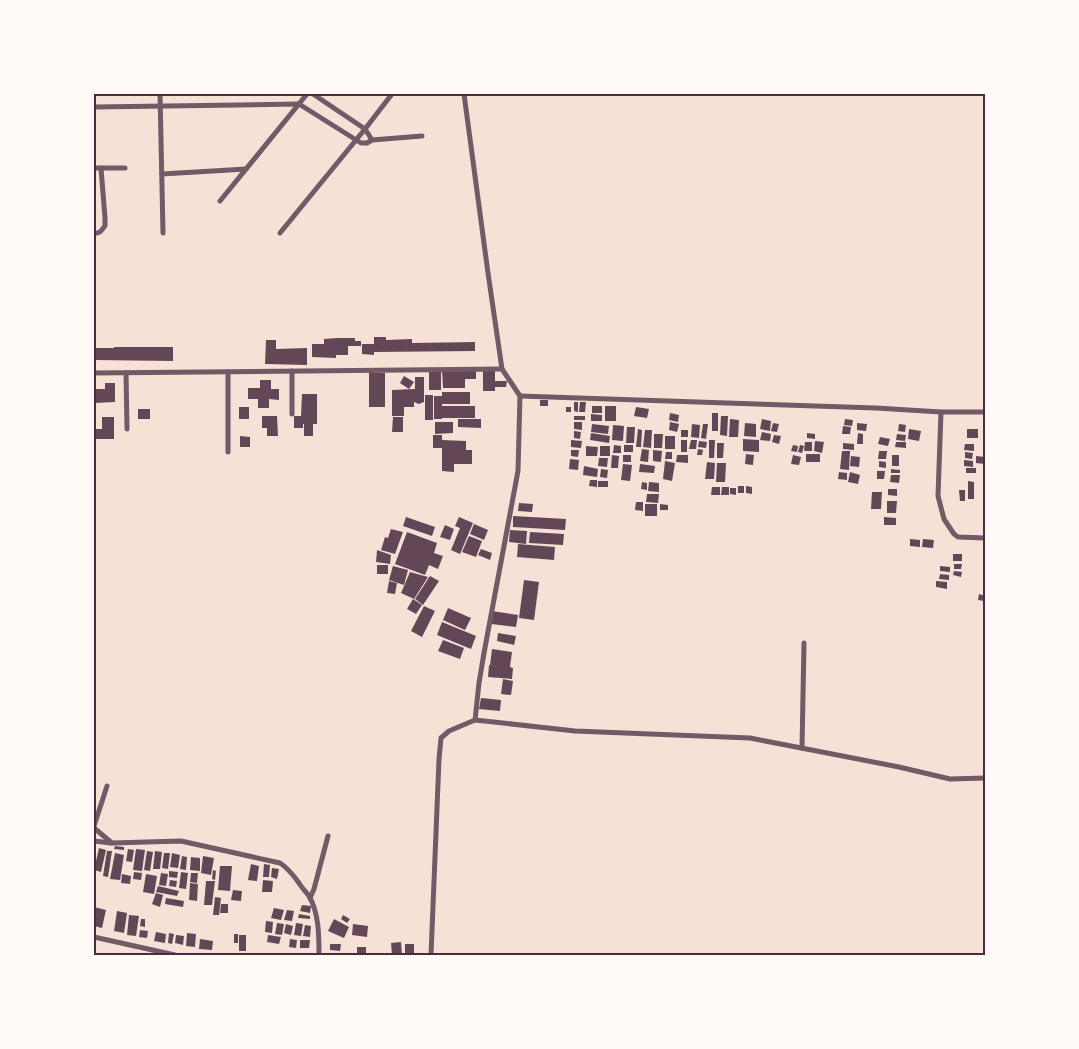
<svg xmlns="http://www.w3.org/2000/svg" width="1079" height="1049" font-family="'Fira Sans',sans-serif">
<rect width="100%" height="100%" fill="#f7e1d7"/>
<g fill="#644757">
<polygon points="374,337 386,337 386,340 412,339 412,343 475,342 475,351 374,352 374,355 362,354 362,344 374,344"/>
<polygon points="337,338 355,338 355,341 361,341 361,346 348,346 348,355 336,355 336,358 312,357 312,344 324,344 324,339"/>
<polygon points="266,340 276,340 276,349 307,348 307,365 265,364"/>
<polygon points="114,347 173,347 173,361 94,360 94,348 114,348"/>
<polygon points="442,370 476,371 476,379 465,379 465,388 443,388"/>
<rect x="429" y="371" width="12" height="19"/>
<polygon points="483,371 495,371 495,381 507,381 506,387 495,387 495,391 483,391"/>
<polygon points="369,372 385,373 385,407 369,407"/>
<polygon points="404,376 414,382 409,389 400,383"/>
<polygon points="415,377 424,377 424,402 419,404 414,402 414,407 404,407 404,416 392,416 392,390 415,389"/>
<polygon points="260,380 271,380 271,389 279,389 279,400 269,399 269,408 258,408 258,399 248,399 248,388 260,388"/>
<polygon points="105,383 115,383 115,402 94,403 94,390 95,389 105,389"/>
<polygon points="442,392 470,392 470,404 442,404 442,406 475,406 475,418 442,418 442,419 434,419 434,396 442,396"/>
<polygon points="302,394 317,394 317,424 313,424 313,436 304,436 304,424 303,424 303,428 294,428 294,416 301,416"/>
<rect x="425" y="395" width="8" height="25"/>
<rect x="540" y="400" width="8" height="6"/>
<polygon points="574,402 578,402 578,412 574,411"/>
<polygon points="580,402 586,402 585,412 579,412"/>
<rect x="592" y="406" width="10" height="7"/>
<rect x="605" y="406" width="11" height="15"/>
<rect x="239" y="407" width="10" height="12"/>
<rect x="566" y="407" width="5" height="5"/>
<polygon points="636,407 649,409 647,418 634,416"/>
<rect x="138" y="409" width="12" height="10"/>
<polygon points="670,413 679,415 678,422 669,420"/>
<rect x="712" y="413" width="6" height="18"/>
<polygon points="591,414 602,415 602,421 591,421"/>
<polygon points="262,416 277,416 278,436 267,436 267,428 262,428"/>
<rect x="574" y="416" width="11" height="4"/>
<polygon points="721,416 728,416 727,436 720,435"/>
<polygon points="102,417 114,417 114,439 95,439 95,429 102,429"/>
<polygon points="393,417 403,417 403,432 392,432"/>
<polygon points="458,419 481,419 481,428 458,427"/>
<polygon points="730,419 739,420 738,437 729,437"/>
<polygon points="762,419 771,421 770,431 760,429"/>
<polygon points="845,419 853,420 852,426 844,425"/>
<polygon points="435,422 453,422 453,433 435,434"/>
<polygon points="574,422 582,422 582,430 574,429"/>
<polygon points="670,422 679,424 677,432 669,430"/>
<polygon points="745,423 756,424 756,437 744,436"/>
<polygon points="773,423 779,424 777,432 771,431"/>
<polygon points="857,423 867,424 866,431 857,430"/>
<polygon points="592,424 609,426 608,434 591,432"/>
<polygon points="692,424 700,425 699,438 691,437"/>
<polygon points="703,424 708,424 706,439 701,438"/>
<polygon points="899,424 906,425 905,432 898,431"/>
<polygon points="613,425 624,426 623,441 612,440"/>
<polygon points="843,426 851,427 850,434 842,434"/>
<polygon points="627,427 635,427 634,443 626,443"/>
<polygon points="638,429 642,430 641,447 636,447"/>
<polygon points="909,429 921,431 919,441 908,439"/>
<rect x="967" y="429" width="11" height="9"/>
<polygon points="645,430 652,430 651,448 643,447"/>
<rect x="681" y="430" width="7" height="7"/>
<polygon points="574,431 581,432 580,439 574,438"/>
<polygon points="762,432 771,434 770,441 760,440"/>
<polygon points="591,433 610,436 609,443 590,440"/>
<polygon points="807,433 815,434 815,439 807,438"/>
<polygon points="858,433 863,434 863,444 857,444"/>
<polygon points="654,434 663,434 662,448 654,448"/>
<polygon points="897,434 906,435 905,441 896,440"/>
<polygon points="433,435 442,435 442,440 466,441 466,450 472,450 472,464 454,464 454,472 442,471 442,448 433,448"/>
<polygon points="774,435 781,436 779,444 772,442"/>
<polygon points="240,436 250,437 250,447 240,447"/>
<rect x="665" y="436" width="10" height="13"/>
<polygon points="880,437 890,439 888,446 878,444"/>
<polygon points="743,439 759,440 759,452 743,451"/>
<polygon points="571,440 582,441 581,448 571,447"/>
<rect x="681" y="440" width="6" height="12"/>
<polygon points="691,440 697,440 696,449 689,449"/>
<polygon points="709,440 715,440 714,458 709,458"/>
<polygon points="699,441 707,442 706,448 698,447"/>
<polygon points="815,441 824,442 822,453 814,451"/>
<polygon points="805,442 812,442 812,451 804,451"/>
<polygon points="896,442 906,442 906,448 895,447"/>
<polygon points="717,443 724,443 723,458 717,458"/>
<polygon points="843,443 854,444 854,450 843,449"/>
<polygon points="965,444 974,444 974,451 964,450"/>
<polygon points="614,445 621,446 621,453 613,453"/>
<rect x="624" y="445" width="9" height="7"/>
<polygon points="793,445 798,446 797,452 791,451"/>
<polygon points="800,445 804,446 802,453 798,452"/>
<polygon points="586,446 598,447 597,456 586,456"/>
<rect x="600" y="446" width="10" height="10"/>
<polygon points="642,449 649,450 648,462 640,461"/>
<polygon points="698,449 703,450 702,455 697,455"/>
<polygon points="571,450 579,450 578,457 571,456"/>
<polygon points="653,450 662,451 661,462 653,461"/>
<polygon points="842,451 850,451 849,470 840,469"/>
<polygon points="879,451 887,451 886,459 878,459"/>
<polygon points="666,452 672,452 672,459 665,459"/>
<polygon points="965,452 973,453 972,459 965,458"/>
<polygon points="746,454 754,455 753,465 745,464"/>
<rect x="806" y="454" width="14" height="8"/>
<polygon points="612,455 619,456 618,468 611,468"/>
<rect x="623" y="455" width="8" height="7"/>
<polygon points="677,455 688,455 688,463 676,462"/>
<polygon points="793,455 801,457 799,465 791,464"/>
<rect x="892" y="455" width="7" height="11"/>
<polygon points="851,456 860,457 859,467 850,466"/>
<polygon points="976,456 985,457 985,464 976,463"/>
<polygon points="599,458 608,458 607,467 598,466"/>
<polygon points="570,459 579,460 578,470 569,469"/>
<polygon points="964,460 973,461 973,467 964,466"/>
<polygon points="665,461 675,463 672,481 663,479"/>
<polygon points="879,461 886,462 886,468 879,467"/>
<polygon points="707,462 715,463 714,479 705,479"/>
<polygon points="717,463 726,463 725,482 716,482"/>
<polygon points="623,464 632,465 630,481 621,480"/>
<polygon points="640,464 655,466 654,473 639,472"/>
<polygon points="584,466 598,469 597,477 583,475"/>
<rect x="966" y="468" width="10" height="5"/>
<polygon points="601,469 608,470 607,478 600,477"/>
<polygon points="891,469 900,470 900,473 891,473"/>
<polygon points="877,471 885,471 884,479 877,479"/>
<polygon points="839,472 847,473 847,480 838,479"/>
<polygon points="850,472 860,475 858,484 848,482"/>
<polygon points="891,475 900,475 899,483 890,482"/>
<polygon points="590,480 597,480 597,487 589,486"/>
<rect x="598" y="481" width="10" height="6"/>
<polygon points="968,481 974,482 974,499 968,499"/>
<polygon points="642,482 647,483 647,490 641,489"/>
<polygon points="649,482 659,483 659,492 648,491"/>
<rect x="738" y="486" width="6" height="7"/>
<polygon points="746,486 752,487 752,494 746,493"/>
<polygon points="712,487 720,487 720,495 711,495"/>
<polygon points="722,487 729,487 729,495 721,495"/>
<polygon points="730,488 736,488 736,495 730,494"/>
<polygon points="888,489 897,489 897,496 888,495"/>
<polygon points="959,490 965,490 965,501 960,501"/>
<polygon points="872,492 882,492 881,509 871,509"/>
<polygon points="647,494 659,494 658,503 646,502"/>
<polygon points="887,501 897,501 896,513 887,513"/>
<polygon points="636,502 643,502 643,511 635,510"/>
<polygon points="519,503 533,504 532,512 518,511"/>
<rect x="645" y="504" width="12" height="12"/>
<polygon points="660,504 668,505 668,510 660,510"/>
<polygon points="513,516 566,519 565,530 513,527"/>
<polygon points="406,517 435,527 432,536 403,526"/>
<polygon points="459,517 473,523 460,554 451,550 460,528 455,526"/>
<polygon points="884,517 896,518 896,525 884,525"/>
<polygon points="474,524 488,530 484,540 470,534"/>
<polygon points="445,525 454,529 450,540 440,537"/>
<polygon points="391,529 403,532 395,554 381,550 385,537 388,538"/>
<polygon points="510,530 527,531 526,544 509,542"/>
<polygon points="407,532 437,543 434,553 443,556 438,569 429,565 425,575 395,564"/>
<polygon points="530,532 564,534 563,545 529,543"/>
<polygon points="469,536 482,541 476,557 462,552"/>
<polygon points="910,539 920,540 920,547 910,546"/>
<polygon points="923,539 934,540 933,548 922,547"/>
<polygon points="518,544 555,547 554,560 517,557"/>
<polygon points="481,549 492,553 490,560 478,555"/>
<polygon points="377,550 391,555 390,564 376,562"/>
<rect x="953" y="554" width="9" height="7"/>
<polygon points="954,564 962,564 961,569 954,569"/>
<rect x="377" y="565" width="11" height="9"/>
<polygon points="393,566 408,570 404,585 389,580"/>
<polygon points="940,566 950,567 950,572 940,571"/>
<polygon points="954,571 962,572 961,577 953,575"/>
<polygon points="410,572 428,577 414,599 401,593"/>
<polygon points="940,574 949,575 949,580 939,579"/>
<polygon points="430,576 439,581 423,605 415,599"/>
<polygon points="524,580 539,582 534,620 519,618"/>
<polygon points="389,581 397,583 395,594 387,593"/>
<polygon points="936,581 947,582 947,589 936,587"/>
<polygon points="979,594 985,596 984,601 978,600"/>
<polygon points="413,599 422,605 416,614 407,609"/>
<polygon points="424,606 435,611 422,637 411,631"/>
<polygon points="448,608 471,618 465,630 443,620"/>
<polygon points="492,611 518,615 516,627 491,624"/>
<polygon points="442,622 476,636 471,649 437,635"/>
<polygon points="498,633 516,636 514,645 497,641"/>
<polygon points="443,640 464,648 460,659 438,651"/>
<polygon points="492,649 512,652 510,667 513,668 512,679 488,677 489,665 499,666 490,665"/>
<polygon points="503,679 513,681 511,695 501,694"/>
<polygon points="481,698 501,700 500,711 479,709"/>
<polygon points="115,846 124,847 124,850 114,849"/>
<polygon points="99,848 106,850 101,872 94,870"/>
<polygon points="128,849 134,850 132,862 126,861"/>
<polygon points="136,849 145,850 142,871 133,870"/>
<polygon points="107,851 112,851 108,877 103,876"/>
<polygon points="147,851 153,852 150,871 144,870"/>
<polygon points="155,851 162,852 160,869 153,869"/>
<polygon points="115,853 124,855 120,880 110,879"/>
<polygon points="164,853 170,853 168,869 162,868"/>
<polygon points="172,853 180,855 178,868 170,867"/>
<polygon points="182,856 187,857 186,870 180,869"/>
<polygon points="203,856 214,858 211,875 201,873"/>
<polygon points="191,857 200,858 200,871 190,870"/>
<polygon points="251,864 259,866 257,881 248,880"/>
<polygon points="264,864 270,865 269,877 263,877"/>
<polygon points="220,866 232,866 230,891 218,890"/>
<polygon points="272,868 279,869 277,879 271,877"/>
<polygon points="213,870 216,871 215,880 212,879"/>
<polygon points="169,871 178,872 177,878 169,877"/>
<polygon points="134,872 142,873 141,880 133,879"/>
<polygon points="181,872 188,873 186,889 179,888"/>
<polygon points="161,873 168,874 166,886 159,885"/>
<polygon points="191,873 198,873 197,883 190,882"/>
<polygon points="122,874 131,876 130,884 121,883"/>
<polygon points="146,874 157,876 154,894 143,892"/>
<polygon points="170,880 177,881 176,887 169,886"/>
<polygon points="263,880 273,881 272,892 262,892"/>
<polygon points="206,881 215,881 212,905 204,905"/>
<polygon points="190,883 198,884 197,901 189,900"/>
<polygon points="158,886 179,891 177,896 156,892"/>
<polygon points="233,890 242,891 241,901 231,900"/>
<polygon points="156,893 163,895 160,907 152,904"/>
<polygon points="215,897 221,898 219,915 213,915"/>
<polygon points="166,898 184,901 183,907 165,904"/>
<polygon points="221,904 228,904 228,913 220,913"/>
<polygon points="302,905 311,906 310,913 300,911"/>
<polygon points="94,907 106,910 102,928 94,926"/>
<polygon points="274,908 284,910 281,920 271,918"/>
<polygon points="287,910 294,911 292,921 284,920"/>
<polygon points="117,911 127,913 124,933 114,931"/>
<polygon points="299,914 310,916 310,919 298,918"/>
<polygon points="129,915 139,916 136,936 127,935"/>
<polygon points="343,915 350,919 347,923 341,919"/>
<polygon points="141,919 145,919 145,927 140,926"/>
<polygon points="334,919 349,927 344,938 328,931"/>
<polygon points="266,921 273,922 272,933 265,932"/>
<polygon points="277,923 284,924 282,935 275,934"/>
<polygon points="296,923 303,924 301,936 294,935"/>
<polygon points="286,924 293,926 291,935 284,933"/>
<polygon points="353,924 368,926 367,937 352,935"/>
<polygon points="305,925 311,926 310,937 303,936"/>
<polygon points="140,930 148,931 147,938 139,937"/>
<polygon points="156,932 166,934 165,943 154,941"/>
<polygon points="169,933 174,934 172,944 168,943"/>
<polygon points="187,933 196,934 195,947 186,946"/>
<rect x="234" y="934" width="4" height="9"/>
<polygon points="176,935 184,936 183,945 175,943"/>
<rect x="239" y="935" width="7" height="16"/>
<polygon points="268,935 281,937 279,944 267,942"/>
<polygon points="200,939 213,941 212,950 199,949"/>
<polygon points="290,939 297,940 296,948 289,947"/>
<polygon points="300,940 310,940 309,948 300,948"/>
<polygon points="401,942 402,955 392,955 391,943"/>
<polygon points="330,944 341,944 340,951 330,950"/>
<rect x="405" y="944" width="9" height="11"/>
<rect x="357" y="947" width="9" height="6"/>
</g>
<g fill="none" stroke-linecap="round" stroke-linejoin="round">
<g stroke="#755966" stroke-width="5">
<polyline points="160,94 163,233"/>
<polyline points="313,94 365,129 372,140"/>
<polyline points="94,107 299,104 361,143 367,143 372,140 422,136"/>
<polyline points="94,168 125,168"/>
<polyline points="162,174 246,169"/>
<polyline points="220,201 307,94"/>
<polyline points="280,233 365,129 392,94"/>
<polyline points="94,234 100,232 105,226 105,218 101,168"/>
<polyline points="292,371 292,414"/>
<polyline points="94,373 502,369"/>
<polyline points="126,373 127,429"/>
<polyline points="520,396 876,408 941,412 985,412"/>
<polyline points="941,412 938,496 944,519 954,534 958,537 985,538"/>
<polyline points="228,452 228,372"/>
<polyline points="475,720 575,731 750,738 899,767 950,779 985,778"/>
<polyline points="802,748 804,643"/>
<polyline points="94,826 107,786"/>
<path d="M94 828 112 843 181 841 280 863C288 868 294 876 299 883 302 888 306 892 309 896 319 913 319 936 319 955"/>
<polyline points="94,841 111,843"/>
<polyline points="310,898 314,889 328,836"/>
<polyline points="94,937 175,955"/>
<polyline points="431,955 439,759 441,738 449,731 475,720 479,683 484,653 518,471 520,396 502,369 488,273 464,94"/>
</g>
</g>
<rect width="1079" height="1049" fill="none" stroke="#fffaf5" stroke-width="190"/>
<rect x="95" y="95" width="889" height="859" fill="none" stroke="#4a2c40" stroke-width="2"/>
</svg>
